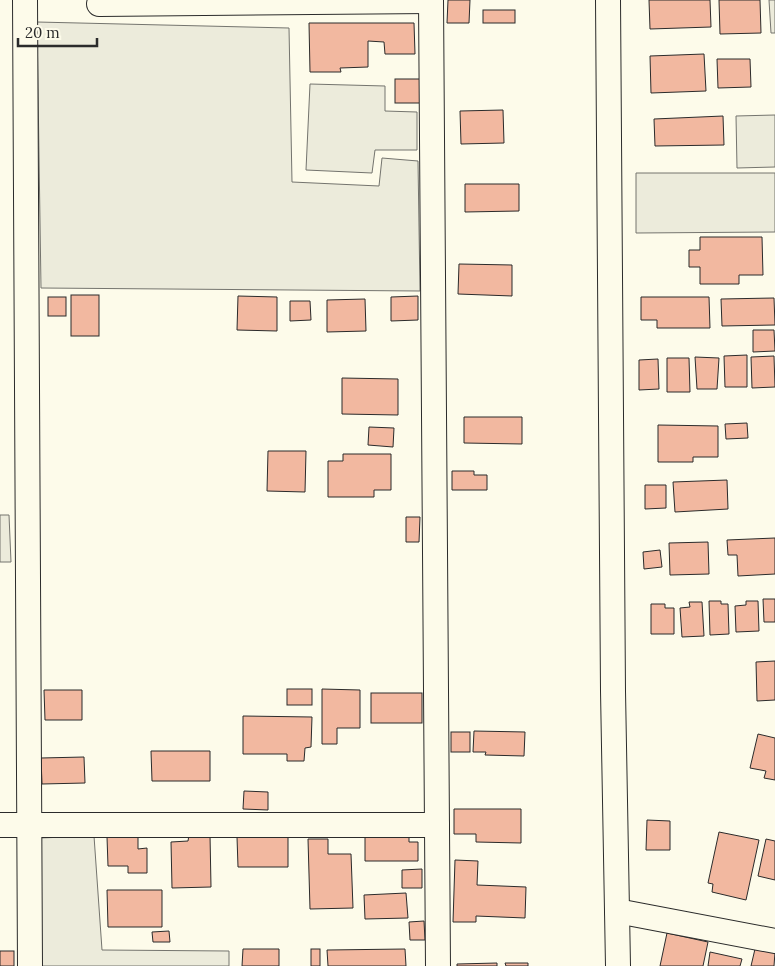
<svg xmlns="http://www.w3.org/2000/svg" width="775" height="966" font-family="Lora,serif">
<rect width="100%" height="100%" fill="#fdfbea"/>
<g fill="#ecebdb" stroke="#74746e">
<polygon points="769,0 775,0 775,33 771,33"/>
<polygon points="37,22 289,28 292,182 379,186 382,158 418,161 420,291 41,288"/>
<polygon points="310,84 385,86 385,111 417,112 417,150 375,150 372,173 306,170"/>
<polygon points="775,115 775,167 737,168 736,116"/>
<polygon points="636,173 775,173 775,232 636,233"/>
<polygon points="0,515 9,515 11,562 0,562"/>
<polygon points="94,836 102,950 229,951 229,966 41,966 39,838"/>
</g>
<g fill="#f2b8a0" stroke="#2b2b2b">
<polygon points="448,0 470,0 469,23 447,23"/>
<polygon points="649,0 710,0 711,27 650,29"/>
<polygon points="719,0 760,0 761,33 720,34"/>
<rect x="483" y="10" width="32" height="13"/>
<polygon points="309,23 414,23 415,54 385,54 384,42 368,41 368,67 340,68 341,72 310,72"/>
<polygon points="704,54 706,91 651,93 650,56"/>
<polygon points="717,59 750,59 751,87 718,88"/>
<rect x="395" y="79" width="27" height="24"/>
<polygon points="503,110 504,143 461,144 460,111"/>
<polygon points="723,116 724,145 655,146 654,119"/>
<polygon points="465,184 519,184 519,211 465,212"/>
<polygon points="700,237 762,237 763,275 739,275 739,284 700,284 700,267 689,267 689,250 700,250"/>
<polygon points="459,264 512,265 512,296 458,294"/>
<rect x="71" y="295" width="28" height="41"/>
<polygon points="238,296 277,297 277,331 237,330"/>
<polygon points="418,296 418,320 391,321 391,297"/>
<rect x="48" y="297" width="18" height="19"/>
<polygon points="641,297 709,297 710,328 657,328 657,320 641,320"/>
<polygon points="774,298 775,325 722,326 721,299"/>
<polygon points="365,299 366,331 327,332 327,300"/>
<polygon points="290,301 310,301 311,320 290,321"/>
<polygon points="753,330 774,330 775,351 753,352"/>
<polygon points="747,355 747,387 725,387 724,356"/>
<polygon points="774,356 775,387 752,388 751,357"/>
<polygon points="695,357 719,358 717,389 697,389"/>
<polygon points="667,358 689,358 690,392 667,392"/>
<polygon points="658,359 659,389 639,390 639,360"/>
<polygon points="342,378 398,379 398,415 342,414"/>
<polygon points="464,417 522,417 522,444 464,443"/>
<polygon points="747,423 748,438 726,439 725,424"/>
<polygon points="658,425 718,426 718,457 693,457 693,462 658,462"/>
<polygon points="369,427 394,428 393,447 368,445"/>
<polygon points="268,451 306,451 305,492 267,491"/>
<polygon points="343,454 391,454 391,490 374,490 374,497 328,497 328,461 343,461"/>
<polygon points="452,471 474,471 474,475 487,475 487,490 452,490"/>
<polygon points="727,480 728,509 675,512 673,482"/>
<polygon points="645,485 666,485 666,508 645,509"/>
<polygon points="406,517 420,517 419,542 406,542"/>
<polygon points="775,538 775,574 738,576 737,555 728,555 727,540"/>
<polygon points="708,542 709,574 670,575 669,543"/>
<polygon points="660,550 662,567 644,569 643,552"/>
<polygon points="763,599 775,599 775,622 764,622"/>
<polygon points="709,601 721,601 721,604 728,604 729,634 710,635"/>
<polygon points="746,601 758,601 759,631 736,632 735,606 746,605"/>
<polygon points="689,602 702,602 704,636 682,637 680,608 690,607"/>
<polygon points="651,604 665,604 665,608 674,608 674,634 651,634"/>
<polygon points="775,661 775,700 757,701 756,662"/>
<rect x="287" y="689" width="25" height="16"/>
<polygon points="322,689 360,690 360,728 337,728 337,744 322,744"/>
<polygon points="44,690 82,690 82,720 45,720"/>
<rect x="371" y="693" width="51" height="30"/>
<polygon points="243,716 312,717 311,747 305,748 304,761 287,761 287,754 243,754"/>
<polygon points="474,731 525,732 524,756 485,755 486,752 473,752"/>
<rect x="451" y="732" width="19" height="20"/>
<polygon points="758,734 775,738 775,780 764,778 766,771 750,768"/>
<polygon points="151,751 210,751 210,781 152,781"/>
<polygon points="84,757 85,783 42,784 41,758"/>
<polygon points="244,791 268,792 268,810 243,809"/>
<polygon points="454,809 521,809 521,843 476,842 476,834 454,834"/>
<polygon points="647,820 670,821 670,850 646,850"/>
<polygon points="719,832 759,840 746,900 712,892 713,884 708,883"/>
<polygon points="365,834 409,834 409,842 418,842 418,861 365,861"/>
<polygon points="189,835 210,835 211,887 172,888 171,842 188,841"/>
<polygon points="288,836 288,867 238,867 237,837"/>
<polygon points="107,837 138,837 138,849 147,848 147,873 128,873 128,866 108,866"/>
<polygon points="308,839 328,839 328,854 351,854 353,908 310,909"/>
<polygon points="766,839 775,841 775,880 758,876"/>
<polygon points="455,860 478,861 477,885 526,887 525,918 476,916 476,922 453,922"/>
<polygon points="422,869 422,888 402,888 402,870"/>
<polygon points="107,890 162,890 162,927 108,927"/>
<polygon points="406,893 408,918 365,919 364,895"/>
<polygon points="424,921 425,940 410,940 409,922"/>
<polygon points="169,931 170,942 153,942 152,932"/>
<polygon points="667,933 708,942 703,966 660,966"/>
<polygon points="243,949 279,949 279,966 242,966"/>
<rect x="311" y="949" width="9" height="17"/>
<polygon points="405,949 406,966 328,966 327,950"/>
<polygon points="755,949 775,952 774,966 751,966"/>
<rect x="0" y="951" width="14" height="15"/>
<polygon points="710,952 742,959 740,966 708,966"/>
<polygon points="497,963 497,966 457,966 457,964"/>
<polygon points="505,963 528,963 528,966 506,966"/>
</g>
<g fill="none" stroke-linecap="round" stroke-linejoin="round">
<defs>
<g id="street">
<polyline points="25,0 30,966"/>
<polyline points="431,0 438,966"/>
<polyline points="608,0 613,691 618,966"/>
<polyline points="99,4 431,1"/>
<polyline points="0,825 437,825"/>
<polyline points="617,911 775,941"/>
</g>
</defs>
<use href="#street" stroke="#2b2b2b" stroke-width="26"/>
<use href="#street" stroke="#fdfbea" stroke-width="24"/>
</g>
<path d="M18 38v8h79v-8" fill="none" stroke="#2b2b2b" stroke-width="2.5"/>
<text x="25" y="38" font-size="15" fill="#2b2b2b" stroke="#fdfbea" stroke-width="4" paint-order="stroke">20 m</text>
</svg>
